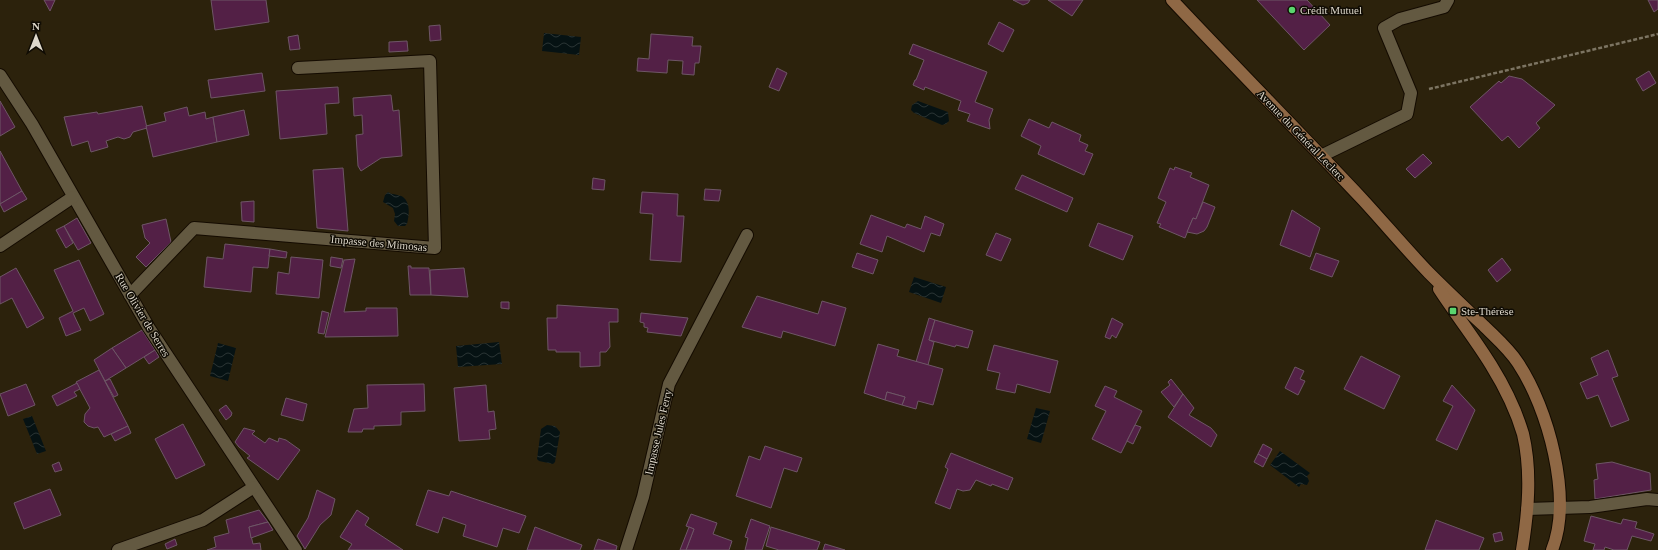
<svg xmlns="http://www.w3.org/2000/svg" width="1658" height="550" font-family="Georgia,serif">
<defs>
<pattern id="water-waves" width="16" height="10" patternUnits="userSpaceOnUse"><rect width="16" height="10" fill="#061213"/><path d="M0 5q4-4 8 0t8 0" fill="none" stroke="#2a3434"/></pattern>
</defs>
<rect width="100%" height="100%" fill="#2c220c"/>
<g fill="url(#water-waves)">
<polygon points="544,33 581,37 579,55 542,51"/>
<polygon points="918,101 948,112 949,121 946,124 942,125 914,113 911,110 912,105"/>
<path d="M388 192C392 195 399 194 403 197 411 203 409 216 407 224L405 226H398L394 221 395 214 393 208 383 202 385 195Z"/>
<polygon points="914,277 946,287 941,303 909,292"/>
<polygon points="499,342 502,364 458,367 456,346"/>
<polygon points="218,343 236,348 228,381 210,376"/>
<polygon points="1036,408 1050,411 1041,443 1027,439"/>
<polygon points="32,416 46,451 37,454 23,419"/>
<polygon points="547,425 555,426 560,432 555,462 553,464 539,461 537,459 541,429"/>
<polygon points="1280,451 1310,473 1307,476 1309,481 1307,485 1301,484 1299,487 1270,465"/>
</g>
<g fill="#532046" stroke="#6e5666">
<polygon points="44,0 55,0 50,11"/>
<polygon points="211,0 266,0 269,22 215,30"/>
<polygon points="1013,0 1030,0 1028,3 1023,5"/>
<polygon points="1048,0 1083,0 1072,16"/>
<polygon points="1257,0 1307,0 1330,25 1304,50"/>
<polygon points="1648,0 1658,0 1658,9 1654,12"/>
<polygon points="999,22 1014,30 1003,52 988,44"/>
<polygon points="440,25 441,40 430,41 429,26"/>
<polygon points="651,34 693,37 692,46 701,46 699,63 695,63 694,75 682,74 683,61 668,60 667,73 637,71 638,58 649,59"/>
<polygon points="298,35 300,49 290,50 288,37"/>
<polygon points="407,41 408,51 389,52 389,42"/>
<polygon points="913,44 987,72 975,102 993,109 989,120 990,129 967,121 970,114 958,110 961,101 925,87 924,90 913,85 915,80 916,80 924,60 909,54"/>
<polygon points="777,68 787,73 779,91 769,87"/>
<polygon points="1649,71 1656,83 1643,91 1636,79"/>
<polygon points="262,73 265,91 211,98 208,80"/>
<polygon points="1509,76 1522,79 1555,105 1536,123 1540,128 1519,148 1508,136 1502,141 1470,107 1499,81 1501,83"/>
<polygon points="338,87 339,103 325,104 327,134 280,139 276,91"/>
<polygon points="391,95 393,111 399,110 402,156 381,158 361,171 358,166 356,135 363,134 362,115 354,116 353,98"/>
<polygon points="0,101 15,127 0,136"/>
<polygon points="142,106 147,128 133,132 130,137 124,139 118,137 106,141 108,147 91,152 88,141 72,146 64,117 97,112 98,114"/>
<polygon points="187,107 189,116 205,112 206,119 213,117 217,142 153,157 146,126 166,121 164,113"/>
<polygon points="244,110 249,135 217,142 213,117"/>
<polygon points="1029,119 1049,128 1052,122 1081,135 1079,141 1088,145 1085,151 1093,154 1084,175 1038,154 1041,146 1021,136"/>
<polygon points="0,151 22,191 0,204"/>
<polygon points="1423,154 1432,163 1415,178 1406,169"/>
<polygon points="1175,167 1192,173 1190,177 1209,185 1196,219 1193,218 1185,238 1159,227 1161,224 1157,223 1166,202 1158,198 1170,168 1174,170"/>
<polygon points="343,168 348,231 317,228 313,170"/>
<polygon points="1022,175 1073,198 1067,212 1015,189"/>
<polygon points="593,178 605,180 604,190 592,189"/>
<polygon points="705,189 721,190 719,201 704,200"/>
<polygon points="22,191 27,199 4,212 0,204"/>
<polygon points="642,192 678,194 677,216 684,216 681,262 650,260 653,214 640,213"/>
<polygon points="254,201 254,222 242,221 241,202"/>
<polygon points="1203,202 1215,207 1207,227 1204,231 1197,234 1187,232 1193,218 1196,219"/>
<polygon points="1292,210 1320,228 1310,257 1280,245"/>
<polygon points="871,215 905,228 907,224 921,229 925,216 944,224 940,236 931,233 924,252 887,236 882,252 860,244"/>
<polygon points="77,218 91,243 78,250 64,226"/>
<polygon points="166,219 171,242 146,267 136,257 150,243 145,238 142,225"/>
<polygon points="1098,223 1133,236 1123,260 1089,246"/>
<polygon points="64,226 73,243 66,248 56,230"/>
<polygon points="996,233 1011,239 1001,261 986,255"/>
<polygon points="225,244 270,249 268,268 253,267 251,292 204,287 207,257 223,259"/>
<polygon points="270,249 287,252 286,258 269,256"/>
<polygon points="857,253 878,260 873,274 852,267"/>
<polygon points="1316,253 1339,261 1332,277 1310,269"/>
<polygon points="291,257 323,260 319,298 276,294 278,272 289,274"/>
<polygon points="331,257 343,259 341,268 330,266"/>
<polygon points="1502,258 1511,270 1497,282 1488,270"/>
<polygon points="355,259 344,312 366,311 366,308 397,308 398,336 325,337 344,260"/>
<polygon points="79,260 104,314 90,321 84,308 73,313 81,330 66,336 59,318 73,311 54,270"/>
<polygon points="408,266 411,266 411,268 429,268 431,295 410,295"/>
<polygon points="16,268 44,318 27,328 12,298 0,304 0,277"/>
<polygon points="464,268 468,297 431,295 430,270"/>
<polygon points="757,296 818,314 822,301 846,308 835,346 783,331 781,338 742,327"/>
<polygon points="501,302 509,302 509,309 501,308"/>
<polygon points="557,305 618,309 618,322 609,322 610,347 606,352 600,352 600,366 580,367 580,352 556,352 556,350 548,350 547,318 557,318"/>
<polygon points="322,311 329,313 324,334 318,333"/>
<polygon points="641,313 688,318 681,336 647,332 648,328 644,327 644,323 640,322"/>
<polygon points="929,318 935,320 929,340 934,342 928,365 916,362"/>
<polygon points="1112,318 1123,324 1116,338 1112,335 1110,339 1105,337"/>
<polygon points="935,320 973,331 968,348 956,345 955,347 929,340"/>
<polygon points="142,330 155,350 126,368 112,348"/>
<polygon points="878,344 899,350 897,356 943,369 933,405 918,401 916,409 902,405 905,397 887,392 885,400 864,393"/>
<polygon points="994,345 1058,361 1050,393 1017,384 1015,393 996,389 1000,373 987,370"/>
<polygon points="112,348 126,368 105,381 94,360"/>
<polygon points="155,350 159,357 149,364 144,357"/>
<polygon points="1608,350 1618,376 1612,378 1629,420 1611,427 1598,395 1587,399 1580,383 1598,375 1591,358"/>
<polygon points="1361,356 1400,376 1384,409 1344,389"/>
<polygon points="1295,367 1304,371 1300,379 1305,381 1298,395 1285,388"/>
<polygon points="99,370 128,426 104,437 98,427 94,428 88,426 84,422 85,414 90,408 76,382"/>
<polygon points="110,379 118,395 114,397 105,381"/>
<polygon points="1171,379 1183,394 1174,407 1161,392 1170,385 1168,382"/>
<polygon points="77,383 80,389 74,392 77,396 57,406 52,396"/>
<polygon points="26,384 35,405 8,416 0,394"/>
<polygon points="424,384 425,411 401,412 401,425 374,426 374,429 363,429 362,432 348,432 354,409 368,408 367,385"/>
<polygon points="486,385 488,412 494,411 496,429 489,430 490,439 459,441 454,388"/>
<polygon points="1452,385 1475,410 1457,450 1436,440 1453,406 1443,401"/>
<polygon points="1105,386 1117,391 1114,397 1142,411 1121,453 1092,439 1106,411 1095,406"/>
<polygon points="887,392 905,397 902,405 885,400"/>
<polygon points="1183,394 1194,408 1189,415 1211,428 1217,435 1211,447 1168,417"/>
<polygon points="286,398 307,404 303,421 281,415"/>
<polygon points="226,405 232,413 231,416 226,420 219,410"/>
<polygon points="183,424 205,465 176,479 155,439"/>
<polygon points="1135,425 1141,427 1133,444 1127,441"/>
<polygon points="128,426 131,433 115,441 111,434"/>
<polygon points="244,428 255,431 252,434 265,443 269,438 278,442 279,438 286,440 300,450 278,480 247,458 250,456 239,447 235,442"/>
<polygon points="1263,444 1272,449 1267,459 1258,454"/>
<polygon points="765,446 802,458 797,472 784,468 771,508 736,496 749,456 760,460"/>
<polygon points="951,453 1013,478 1008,490 992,484 991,486 976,480 970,490 963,491 957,489 950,509 935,503 948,469 945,467"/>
<polygon points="1258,454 1267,459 1263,467 1254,462"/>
<polygon points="59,462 62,470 55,472 52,465"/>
<polygon points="1612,462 1650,473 1651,490 1595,499 1594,480 1598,479 1596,464"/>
<polygon points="50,489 61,515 24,529 14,503"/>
<polygon points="317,490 335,499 331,515 320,525 305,549 297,536 308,518"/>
<polygon points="428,490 449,496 451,491 526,516 519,533 503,528 497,547 463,536 466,525 443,517 438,533 416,525"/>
<polygon points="259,510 268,522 249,527 253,544 260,543 261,550 207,550 216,547 214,537 229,533 226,520"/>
<polygon points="357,510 369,518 365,525 403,550 348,550 352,544 340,537"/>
<polygon points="691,514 717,523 713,534 732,541 729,550 686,550 694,529 686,526"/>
<polygon points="1591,516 1621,524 1623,519 1637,522 1635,528 1654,534 1651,541 1632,536 1627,550 1614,550 1605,547 1604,550 1593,550 1595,544 1584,541"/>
<polygon points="751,519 770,526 762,550 745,550 748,538 745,537"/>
<polygon points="1436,520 1484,538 1479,550 1425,550"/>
<polygon points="268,522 273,530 251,538 249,527"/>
<polygon points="535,527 582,545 580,550 527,550"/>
<polygon points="689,527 694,529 686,550 680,550"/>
<polygon points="771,527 820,542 817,550 779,550 766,546"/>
<polygon points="1501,532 1503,540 1495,542 1493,534"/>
<polygon points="175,539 177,545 167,549 165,544"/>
<polygon points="598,539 617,546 616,550 594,550"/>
<polygon points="825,544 845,550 823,550"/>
</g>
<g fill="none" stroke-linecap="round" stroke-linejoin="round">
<defs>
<g id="street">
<polyline points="0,75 32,124 149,328 296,550"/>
<polyline points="1321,156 1407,114 1411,93 1384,28 1400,19 1444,7 1448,0"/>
<polyline points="0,246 73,197"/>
<polyline points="130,295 194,228 435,248 430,61 298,68"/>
<polyline points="1527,509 1590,507 1647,499 1658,500"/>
<polyline points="118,550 203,520 254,487"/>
<polyline points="626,550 643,497 669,384 747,235"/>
</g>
<g id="secondary">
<path d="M1172 0C1235 67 1300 133 1363 200 1385 224 1406 249 1429 273 1447 291 1466 309 1484 326 1496 338 1509 349 1518 363 1548 408 1573 498 1552 550"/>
<path d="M1439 289C1456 315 1475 339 1491 365 1504 386 1516 410 1523 434 1532 472 1528 513 1522 550"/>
</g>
</defs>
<use href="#street" stroke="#140b00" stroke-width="14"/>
<use href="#secondary" stroke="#140b00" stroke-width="14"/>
<polyline stroke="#7c7462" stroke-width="2.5" stroke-dasharray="4 2" stroke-linecap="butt" points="1429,89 1658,34"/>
<use href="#street" stroke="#635941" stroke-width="12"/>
<use href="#secondary" stroke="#8f6845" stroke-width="12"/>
</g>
<g fill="#5ad56e" stroke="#100c04" stroke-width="1.5">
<circle cx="1292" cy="10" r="4"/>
<rect x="1449" y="307" width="8" height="8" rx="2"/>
</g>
<g text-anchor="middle" stroke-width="3" stroke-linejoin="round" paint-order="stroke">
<g font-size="11" fill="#ded8cb" stroke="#100c04" text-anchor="start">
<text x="1300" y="14">Crédit Mutuel</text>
<text x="1461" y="315">Ste-Thérèse</text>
</g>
<g font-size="11" fill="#ded8cb" stroke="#100c04">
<text transform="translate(1301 135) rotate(46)" y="4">Avenue du Général Leclerc</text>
<text transform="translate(379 243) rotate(5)" y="4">Impasse des Mimosas</text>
<text transform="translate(143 315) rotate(59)" y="4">Rue Olivier de Serres</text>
<text transform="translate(658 432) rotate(-77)" y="4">Impasse Jules Ferry</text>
</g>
</g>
<g transform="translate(36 36)" stroke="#100c04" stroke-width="3" paint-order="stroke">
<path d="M0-3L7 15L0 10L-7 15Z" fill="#ded8cb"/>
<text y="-6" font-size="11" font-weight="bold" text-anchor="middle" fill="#ded8cb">N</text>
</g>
</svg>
